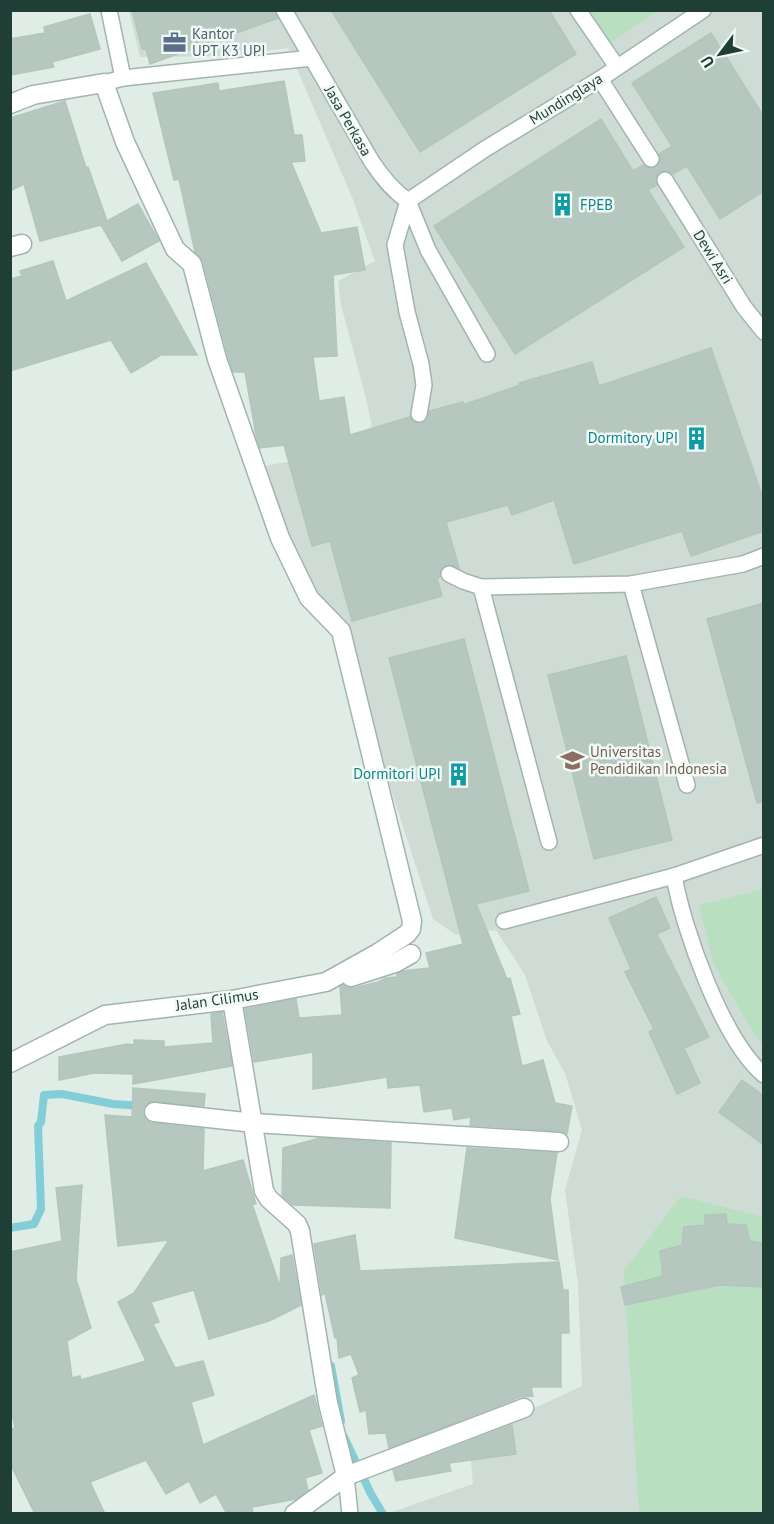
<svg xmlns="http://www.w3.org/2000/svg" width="774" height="1524" font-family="'PT Sans',sans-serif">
<rect width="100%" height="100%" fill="#e0ece6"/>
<polygon fill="#cedcd5" points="129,11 763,11 763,1513 389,1513 473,1484 468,1431 537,1407 582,1386 578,1284 565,1190 582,1130 565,1073 547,1041 525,975 496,930 456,935 433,919 355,678 340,617 297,572 258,471 269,465 371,448 373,432 367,402 341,305 338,281 375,261 352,197 288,48 228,56 140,57"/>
<g fill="#b7dfc0">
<polygon points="588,11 657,11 610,43"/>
<polygon points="763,889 764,889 763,1044 754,1034 714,965 699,905"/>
<polygon points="681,1196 763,1217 763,1513 639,1513 624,1271"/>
</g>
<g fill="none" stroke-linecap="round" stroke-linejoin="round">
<g stroke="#83cdd6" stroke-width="8">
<polyline points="10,1228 34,1224 41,1209 38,1126 41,1122 44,1095 62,1094 113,1104 157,1107"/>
<polyline points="331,1366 341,1421"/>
<polyline points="344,1437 371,1494 383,1514"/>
</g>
</g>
<g fill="#b5c7bf" stroke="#b2c6bd" stroke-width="1.5">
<polygon points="132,10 274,10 278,18 150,64 146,49 142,49"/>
<polygon points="331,10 549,10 576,54 420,152"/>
<polygon points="90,14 100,49 52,62 54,67 10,75 10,39 45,33 44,27"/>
<polygon points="711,33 764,117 764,191 720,219 687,166 673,174 665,170 659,172 655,180 657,185 648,190 684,247 515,354 434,226 601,119 633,171 643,165 651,169 657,167 661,159 659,154 672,146 632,83"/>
<polygon points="284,81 294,135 302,135 305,161 291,162 321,233 357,227 365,270 333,275 337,356 313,357 319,401 344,397 350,435 410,417 413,422 422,423 427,420 429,411 463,402 463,405 520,385 519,383 592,362 599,386 711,348 764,501 764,531 691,556 682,531 574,564 554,500 512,515 508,505 446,522 459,568 449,564 441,569 440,577 437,578 442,596 352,621 330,541 312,546 284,445 260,448 256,435 245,372 233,372 228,356 203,261 195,252 179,179 174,180 153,93 218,83 219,91"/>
<polygon points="65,101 86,168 88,167 107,221 138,204 159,241 122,261 101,225 40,241 24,184 10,191 10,118"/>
<polygon points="53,261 66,301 146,263 197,355 161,355 131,373 111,340 10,371 10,279 22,276 20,271"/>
<polygon points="764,603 764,802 757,803 707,619"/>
<polygon points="464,639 529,891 476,904 507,979 510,978 520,1014 511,1016 522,1066 543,1060 555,1103 572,1106 567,1134 560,1131 470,1125 471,1117 454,1120 452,1108 424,1112 420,1085 388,1088 387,1077 313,1089 313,1052 254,1062 245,1009 296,999 299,1018 342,1015 340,987 343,985 348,988 354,988 378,982 386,978 397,977 397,974 403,971 430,968 426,953 463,944 389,658"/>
<polygon points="626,656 672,840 594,859 548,675"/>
<polygon points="656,897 670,928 657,934 709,1037 684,1048 700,1083 677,1094 649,1032 654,1029 625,972 631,969 609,918"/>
<polygon points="222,1012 232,1066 133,1084 133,1074 94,1073 59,1080 59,1057 127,1044 134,1045 134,1040 164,1041 164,1047 213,1043 211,1014"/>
<polygon points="742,1080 764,1096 764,1145 719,1112"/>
<polygon points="133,1088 205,1094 204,1106 150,1102 145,1106 144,1116 147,1121 153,1123 204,1129 203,1171 243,1160 256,1204 252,1204 280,1287 281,1258 292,1255 301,1305 269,1321 209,1339 194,1290 151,1302 159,1322 153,1324 175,1368 203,1361 214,1395 191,1402 203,1445 314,1395 322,1426 309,1430 322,1473 305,1478 308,1490 296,1499 252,1507 253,1514 227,1514 216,1494 200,1503 189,1481 166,1494 146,1460 90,1482 105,1514 35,1514 10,1463 10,1429 15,1428 10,1403 10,1252 62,1241 56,1188 82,1185 76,1279 91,1328 67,1341 72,1378 80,1376 81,1380 146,1361 118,1302 134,1293 169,1240 118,1246 105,1115 132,1117"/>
<polygon points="320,1138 391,1143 390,1208 293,1205 282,1196 283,1148"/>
<polygon points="467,1148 557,1153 550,1199 558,1260 455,1238"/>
<polygon points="726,1214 727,1224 746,1225 750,1241 764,1243 764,1287 719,1285 625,1305 621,1287 663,1276 660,1251 682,1245 684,1227 705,1225 705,1215"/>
<polygon points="355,1235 360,1271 559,1262 563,1290 568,1290 569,1333 561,1333 561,1387 531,1387 533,1396 520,1397 389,1448 386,1433 369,1434 366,1410 360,1412 352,1378 359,1375 351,1354 339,1358 337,1337 335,1338 325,1293 322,1295 314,1244"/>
<polygon points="512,1425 516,1454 449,1463 451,1471 396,1481 393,1470"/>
</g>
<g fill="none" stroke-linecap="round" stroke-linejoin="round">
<defs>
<g id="service">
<polyline points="109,10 123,78"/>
<path d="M284 10 372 162C382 177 392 190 408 201L485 149 600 79 703 10"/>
<polyline points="578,10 617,67"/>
<polyline points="600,79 651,159"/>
<polyline points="104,83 123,78 312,58"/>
<polyline points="665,180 744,307 764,332"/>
<polyline points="408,201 395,245 407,312 421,364 424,385 419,414"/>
<polyline points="408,201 428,250 487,354"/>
<polyline points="449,574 463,581 481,587 631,584 743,564 764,556"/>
<polyline points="631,584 687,785"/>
<polyline points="481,587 549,842"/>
<path d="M674 876C683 929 723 1041 764 1075"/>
<polyline points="504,921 674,876 764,845"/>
<polyline points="346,1476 350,1514"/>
</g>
<g id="minor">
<polyline points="10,104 33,95 104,83 125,142 175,249 192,264 217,359 280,538 309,598 341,631 412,921 411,929 407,934 378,953 326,982 232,1000 105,1015 10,1063"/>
<polyline points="10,247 22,244"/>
<polyline points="351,977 395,963 411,954"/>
<polyline points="232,1000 264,1191 269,1199 297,1224 300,1231 328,1403 346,1476"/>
<polyline points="154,1112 254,1123 559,1142"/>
<polyline points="294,1514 346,1476 524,1408"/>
</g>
</defs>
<use href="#service" stroke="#a2b4ad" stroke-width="18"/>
<use href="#minor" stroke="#a2b4ad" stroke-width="21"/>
<use href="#service" stroke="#fff" stroke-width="15"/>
<use href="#minor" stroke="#fff" stroke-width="18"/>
</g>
<defs>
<symbol id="office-bare" viewBox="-9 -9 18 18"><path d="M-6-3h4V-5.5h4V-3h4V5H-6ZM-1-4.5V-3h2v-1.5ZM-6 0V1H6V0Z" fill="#5c6f8a" stroke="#f1f9f4" stroke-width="2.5" paint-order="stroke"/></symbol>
<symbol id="building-bare" viewBox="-9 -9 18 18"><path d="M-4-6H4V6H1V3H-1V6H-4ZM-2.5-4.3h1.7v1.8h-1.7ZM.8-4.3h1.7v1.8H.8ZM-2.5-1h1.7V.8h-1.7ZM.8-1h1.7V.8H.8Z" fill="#0f9aa8" stroke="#f1f9f4" stroke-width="2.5" paint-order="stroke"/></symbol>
<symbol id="university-bare" viewBox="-9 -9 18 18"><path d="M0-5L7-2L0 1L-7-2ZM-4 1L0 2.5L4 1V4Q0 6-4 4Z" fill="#8d6e63" stroke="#f1f9f4" stroke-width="2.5" paint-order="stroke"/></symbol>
</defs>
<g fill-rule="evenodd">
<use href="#office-bare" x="158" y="26" width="33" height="33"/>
<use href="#building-bare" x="546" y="188" width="33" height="33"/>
<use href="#building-bare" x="680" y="422" width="33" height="33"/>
<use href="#university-bare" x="556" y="744" width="33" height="33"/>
<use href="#building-bare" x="442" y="758" width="33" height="33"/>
</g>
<g text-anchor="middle" stroke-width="5" stroke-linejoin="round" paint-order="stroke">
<g font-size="15" fill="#4e5e75" stroke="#f1f9f4" text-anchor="start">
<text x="192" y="39">Kantor<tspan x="192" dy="17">UPT K3 UPI</tspan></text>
</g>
<g font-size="15" fill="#1f3e35" stroke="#f1f9f4">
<text transform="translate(566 99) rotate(-32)" y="5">Mundinglaya</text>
<text transform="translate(348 121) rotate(60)" y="5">Jasa Perkasa</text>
<text transform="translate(713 257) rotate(58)" y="5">Dewi Asri</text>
<text transform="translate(217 1000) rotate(-8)" y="5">Jalan Cilimus</text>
</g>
<g font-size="15" fill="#0d838f" stroke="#f1f9f4" text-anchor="end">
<text x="580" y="210" text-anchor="start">FPEB</text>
<text x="678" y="443">Dormitory UPI</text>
<text x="441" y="779">Dormitori UPI</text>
</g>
<g font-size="15" fill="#785e54" stroke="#f1f9f4" text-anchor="start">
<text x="590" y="757">Universitas<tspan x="590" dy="17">Pendidikan Indonesia</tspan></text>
</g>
</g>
<rect width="774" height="1524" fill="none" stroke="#1f3e35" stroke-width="24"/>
<g transform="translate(720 54) rotate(238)" stroke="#f1f9f4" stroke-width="4.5" paint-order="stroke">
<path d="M0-4.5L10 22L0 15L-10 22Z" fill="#1f3e35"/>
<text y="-9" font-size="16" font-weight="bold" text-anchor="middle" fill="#1f3e35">U</text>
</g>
</svg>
